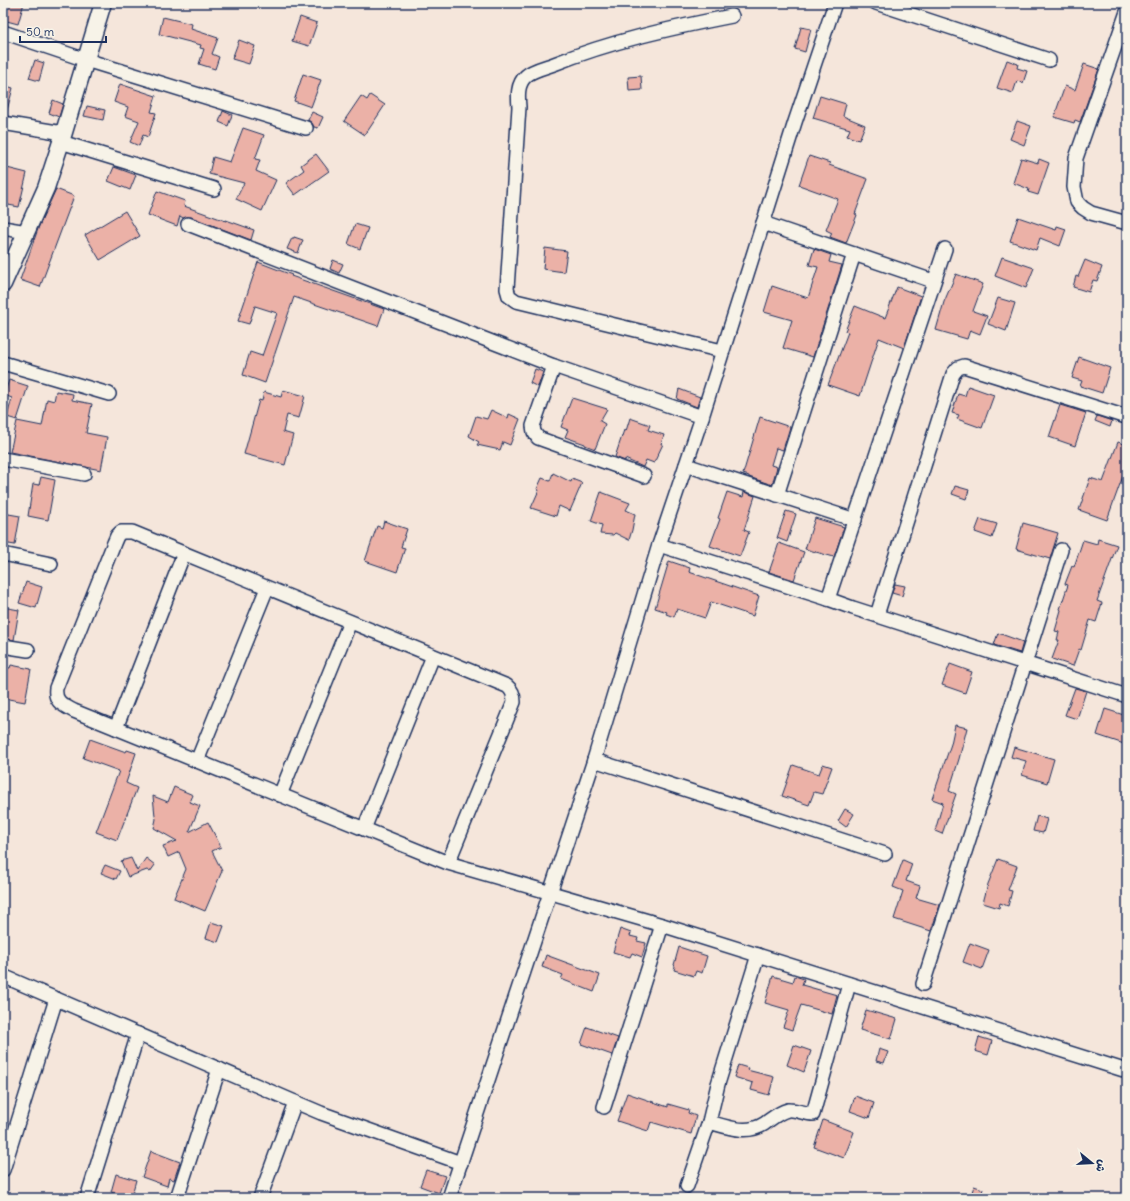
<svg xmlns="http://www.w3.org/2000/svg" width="1130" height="1201" font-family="Delius,'Playpen Sans Arabic',sans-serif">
<rect width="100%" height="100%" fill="#f5e6db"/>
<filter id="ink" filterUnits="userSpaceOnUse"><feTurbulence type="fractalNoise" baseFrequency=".025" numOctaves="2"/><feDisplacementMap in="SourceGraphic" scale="8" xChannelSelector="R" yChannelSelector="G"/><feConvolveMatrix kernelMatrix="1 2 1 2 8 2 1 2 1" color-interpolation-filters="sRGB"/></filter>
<g filter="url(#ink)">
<g fill="#ebb1a7" stroke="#1b2f5e">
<polygon points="3,3 24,3 18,24 3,20"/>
<polygon points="163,17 192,24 191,29 218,38 212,54 219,57 215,69 199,64 204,49 200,48 201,45 159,34"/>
<polygon points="300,17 317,23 309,46 292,41"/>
<polygon points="801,27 811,29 805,52 795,49"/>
<polygon points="239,40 255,46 249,64 232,59"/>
<polygon points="35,60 44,63 39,81 29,78"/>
<polygon points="1007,60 1018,64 1017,68 1027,71 1023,83 1017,81 1013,93 997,88"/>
<polygon points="1084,64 1099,69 1080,122 1075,120 1074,123 1054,117 1065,86 1075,90"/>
<polygon points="303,74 321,80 311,107 294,101"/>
<polygon points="641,76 642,90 629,91 628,77"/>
<polygon points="120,84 156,96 151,112 156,113 148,137 143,135 139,146 130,142 139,121 125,116 128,107 114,102"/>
<polygon points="3,85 13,88 6,114 3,113"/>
<polygon points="370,95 385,105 365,135 344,121 361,96 367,100"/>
<polygon points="820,96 846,104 843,116 865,125 859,140 847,136 850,129 813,118"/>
<polygon points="53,100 63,104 59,117 49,113"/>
<polygon points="87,106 105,110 103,120 84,116"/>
<polygon points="223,111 232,115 228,126 219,122"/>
<polygon points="312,112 323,117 318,128 314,127 312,123 308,120"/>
<polygon points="1017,121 1031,126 1024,145 1010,139"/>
<polygon points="243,128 264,135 255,159 260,160 256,171 276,180 262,211 236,199 244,183 209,174 213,157 230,162"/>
<polygon points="316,154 329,171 295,195 286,183 304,170 301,165"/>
<polygon points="809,156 830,163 829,165 868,179 855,214 857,215 846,243 830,237 832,233 826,230 838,199 799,185"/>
<polygon points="1021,158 1038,163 1039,159 1049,163 1038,195 1028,192 1029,189 1013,183"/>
<polygon points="114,167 136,175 130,190 108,181"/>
<polygon points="7,168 27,173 19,207 3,204 3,183"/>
<polygon points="56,189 74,196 40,287 20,280 39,226"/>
<polygon points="157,191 185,201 184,206 226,221 226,220 254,230 251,240 191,217 183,218 180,216 177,226 148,215"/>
<polygon points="125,211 140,236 100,260 85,235"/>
<polygon points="1018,217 1056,230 1057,226 1066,229 1060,246 1040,238 1036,250 1010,241"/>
<polygon points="355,224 368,228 360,249 348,244"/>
<polygon points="294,237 303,240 298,253 287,249 292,238 294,238"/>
<polygon points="545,248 567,251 564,272 543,269"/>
<polygon points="814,249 831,255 829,262 842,265 813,357 783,348 792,320 764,312 772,286 808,298 818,267 809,265"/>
<polygon points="1002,257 1034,268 1026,288 995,276"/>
<polygon points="333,260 343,264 339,273 330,269"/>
<polygon points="1085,260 1102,267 1097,281 1093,280 1089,292 1073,287 1076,276 1078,277"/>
<polygon points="258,262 292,275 291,276 384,309 378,326 294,297 265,383 243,375 250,352 262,356 277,313 255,306 249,324 238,321"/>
<polygon points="956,274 983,284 973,311 987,316 980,334 970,330 967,339 936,330 944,302"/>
<polygon points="897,287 921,296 904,348 879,338 860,396 828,385 848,332 845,331 855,306 885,318"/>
<polygon points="998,298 1015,303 1006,331 988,324"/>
<polygon points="1079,357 1110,368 1102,393 1080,386 1082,381 1072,378"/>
<polygon points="535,369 543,372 538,387 530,383"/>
<polygon points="9,380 28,386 17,420 7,417 12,398 4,395"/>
<polygon points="968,386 994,395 982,428 957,419 959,415 952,413 958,394 965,396"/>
<polygon points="679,389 700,397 697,407 677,399"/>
<polygon points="283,390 305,396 299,418 287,415 283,432 293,435 285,465 244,454 259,400 262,401 264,392 281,397"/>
<polygon points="56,391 73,394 72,400 92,404 86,433 107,437 101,470 10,452 17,421 42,426 47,399 54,401"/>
<polygon points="572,398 607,409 600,421 605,424 595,449 585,445 585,444 565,437 568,430 561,427"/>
<polygon points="1060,405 1086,413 1075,446 1049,437"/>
<polygon points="491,410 508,418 509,414 520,419 510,445 503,442 500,450 477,445 479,442 469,436 476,416 487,419"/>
<polygon points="1097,416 1112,421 1110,427 1095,421"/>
<polygon points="760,417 790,427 783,450 776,448 771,465 777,467 772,485 749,477 749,476 743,474"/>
<polygon points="630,418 650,425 648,430 664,435 661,444 663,444 654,463 646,460 643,467 625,459 625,461 615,457 624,430 626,431"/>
<polygon points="1118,442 1127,445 1127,474 1124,473 1107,520 1079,510 1090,478 1103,482"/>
<polygon points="553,473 571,482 572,479 582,483 570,511 559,506 556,516 531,508 539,490 537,489 542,478 550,481"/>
<polygon points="41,477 55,480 48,520 28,516 33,484 39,485"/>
<polygon points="955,486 969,490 966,499 952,494"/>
<polygon points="601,492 630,503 626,510 635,514 632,530 629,540 615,533 613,535 600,534 602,525 591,521"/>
<polygon points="727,492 743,497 744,492 755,496 744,530 749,532 740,556 710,546 720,519 718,518"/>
<polygon points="786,511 796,514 787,542 777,538"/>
<polygon points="3,513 20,516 15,545 3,543"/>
<polygon points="815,518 844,527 834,557 805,549"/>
<polygon points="980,519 997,524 992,538 975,532"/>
<polygon points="384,521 407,529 401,547 405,548 397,572 365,561 377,526 382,528"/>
<polygon points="1023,523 1058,533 1050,559 1016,549"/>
<polygon points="1098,539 1117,545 1097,601 1102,603 1096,622 1090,620 1081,650 1079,649 1073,666 1052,659 1059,640 1057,640 1059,632 1055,631 1061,610 1060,609 1068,585 1065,584 1072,566 1074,567 1083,540 1097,544"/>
<polygon points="779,543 804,552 794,580 769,572"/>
<polygon points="669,561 690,568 689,572 759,596 753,616 711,602 705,618 677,609 674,617 666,614 667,612 655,608"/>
<polygon points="26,582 42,587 36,608 19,603"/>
<polygon points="895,584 905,586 902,596 892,593"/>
<polygon points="3,607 19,610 14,640 3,638"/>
<polygon points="998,633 1023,642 1020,653 994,645"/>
<polygon points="950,664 972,672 965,693 942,685"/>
<polygon points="11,665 31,669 25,702 3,698 3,667 10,668"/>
<polygon points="1075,688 1086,691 1077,719 1065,715"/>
<polygon points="1105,709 1127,716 1127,745 1097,735"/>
<polygon points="955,725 967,728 959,759 949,791 956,794 942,834 935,831 943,803 932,799 951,744"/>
<polygon points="90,739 126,752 127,750 136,753 126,783 137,788 117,840 96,832 119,771 83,758"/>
<polygon points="1014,747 1054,759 1047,783 1022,775 1026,761 1011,757"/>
<polygon points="823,764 832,767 822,794 814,792 809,805 782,796 793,765 819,774"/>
<polygon points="174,787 193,795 190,802 200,806 189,832 208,822 221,847 212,851 222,871 205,911 174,898 186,869 179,852 168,857 163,846 177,841 154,828 156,819 155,816 153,796 168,802"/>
<polygon points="845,809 854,814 846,827 838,821"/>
<polygon points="1037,816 1047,819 1043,833 1033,831"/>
<polygon points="131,858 137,871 146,858 155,865 150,872 147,870 128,877 121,861"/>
<polygon points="998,859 1017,866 1008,890 1012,891 1008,906 1000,903 999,908 983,903 988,884"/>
<polygon points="903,860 912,864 906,881 920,886 916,898 940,905 931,931 894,919 903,891 893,887"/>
<polygon points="105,865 120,871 116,879 101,873"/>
<polygon points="211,922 224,926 218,942 206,938"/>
<polygon points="620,929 631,933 630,936 638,938 637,941 646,943 642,957 632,953 630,957 613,952"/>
<polygon points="970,943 989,950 982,969 963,962"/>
<polygon points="679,947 707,956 702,973 696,971 694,976 674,970 675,966 674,965"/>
<polygon points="546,955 600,975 594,992 561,979 563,975 542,967"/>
<polygon points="773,976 793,982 795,976 804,979 802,985 837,995 832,1014 801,1005 792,1030 783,1027 789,1010 765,1003"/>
<polygon points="866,1010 897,1019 891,1039 860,1030"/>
<polygon points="587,1027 618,1038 612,1055 581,1044"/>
<polygon points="979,1037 992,1041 988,1055 975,1051"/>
<polygon points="794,1045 811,1051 804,1072 787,1065"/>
<polygon points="879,1049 888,1052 884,1063 876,1061"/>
<polygon points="738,1065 748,1068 747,1070 774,1077 769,1095 751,1090 753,1083 734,1077"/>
<polygon points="627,1093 668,1107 668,1104 689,1110 688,1113 696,1116 691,1134 651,1122 648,1131 617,1121"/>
<polygon points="855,1096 874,1103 869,1118 850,1111"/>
<polygon points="823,1120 854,1132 844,1158 814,1147"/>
<polygon points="151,1151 180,1162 174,1180 169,1178 167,1186 142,1177"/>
<polygon points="426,1170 445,1176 439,1193 420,1186"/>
<polygon points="116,1174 136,1180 131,1198 111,1192"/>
<polygon points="974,1186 983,1189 980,1198 970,1198"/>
</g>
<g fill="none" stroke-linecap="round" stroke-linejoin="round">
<defs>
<g id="minor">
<polyline points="876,3 1049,60"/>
<polyline points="1127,12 1076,158 1074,187 1077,202 1083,208 1091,213 1127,223"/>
<polyline points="3,32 86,60 306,128"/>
<polyline points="3,123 63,133"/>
<polyline points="61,142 214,189"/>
<polyline points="763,223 933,281"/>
<polyline points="188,224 554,366 702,417"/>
<polyline points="3,228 27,232"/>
<path d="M722 351 516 301 509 296 507 289 519 107C518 96 517 84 526 76 532 70 546 67 554 64 612 41 671 28 732 16"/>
<polyline points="3,363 109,394"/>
<polyline points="554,366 533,426 534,432 538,438 644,476"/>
<polyline points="3,459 84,474"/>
<polyline points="686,465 855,520"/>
<polyline points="777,495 854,254"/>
<polyline points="659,545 828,599 853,608 1127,696"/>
<polyline points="3,554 51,564"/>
<polyline points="828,599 945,249"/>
<polyline points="877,615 953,374 958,368 964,366 1123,416"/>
<polyline points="3,646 28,650"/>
<polyline points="116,728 184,553"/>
<polyline points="594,760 885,854"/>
<polyline points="197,761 267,588"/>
<polyline points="280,795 350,622"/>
<polyline points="364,829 433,656"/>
<path d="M448 863 514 702C514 694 512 690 507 686L132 532H121L117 536 114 543 56 688C54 702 63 705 74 711L448 863 662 925 1127 1071"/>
<polyline points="3,976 295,1102"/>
<polyline points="923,984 1061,550"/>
<polyline points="604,1107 662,925"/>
<path d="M709 1122C727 1127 747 1135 764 1124 771 1119 779 1112 788 1110 794 1109 806 1114 813 1114L849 984"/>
<polyline points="3,1170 56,999"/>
<polyline points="687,1186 709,1122 718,1084 758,955"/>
<polyline points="87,1198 138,1034"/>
<polyline points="177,1198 219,1069"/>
<polyline points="260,1198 295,1102 321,1113 461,1163"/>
<polyline points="449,1198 594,760 659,545 702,417 795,122 835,3"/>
</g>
<polyline id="major" points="3,284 46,188 61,142 103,3"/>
</defs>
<use href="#minor" stroke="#1b2f5e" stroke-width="16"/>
<use href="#major" stroke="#1b2f5e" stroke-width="19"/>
<use href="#minor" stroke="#f7f3e8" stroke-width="13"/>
<use href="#major" stroke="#f7f3e8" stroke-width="16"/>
</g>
</g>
<rect width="1130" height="1201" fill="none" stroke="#f7f3e8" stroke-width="16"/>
<rect x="8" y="8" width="1114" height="1185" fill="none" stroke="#1b2f5e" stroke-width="1.5" filter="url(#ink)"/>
<g transform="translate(1092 1163) rotate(108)" stroke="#f7f3e8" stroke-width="3" paint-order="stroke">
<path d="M0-3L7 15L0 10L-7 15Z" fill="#1b2f5e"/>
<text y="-6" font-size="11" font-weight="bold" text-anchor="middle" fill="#1b2f5e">ش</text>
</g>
<path d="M20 36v6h86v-6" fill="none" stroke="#1b2f5e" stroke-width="2"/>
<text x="26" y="36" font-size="12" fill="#1b2f5e" stroke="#f7f3e8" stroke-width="3" paint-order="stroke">50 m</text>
</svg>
